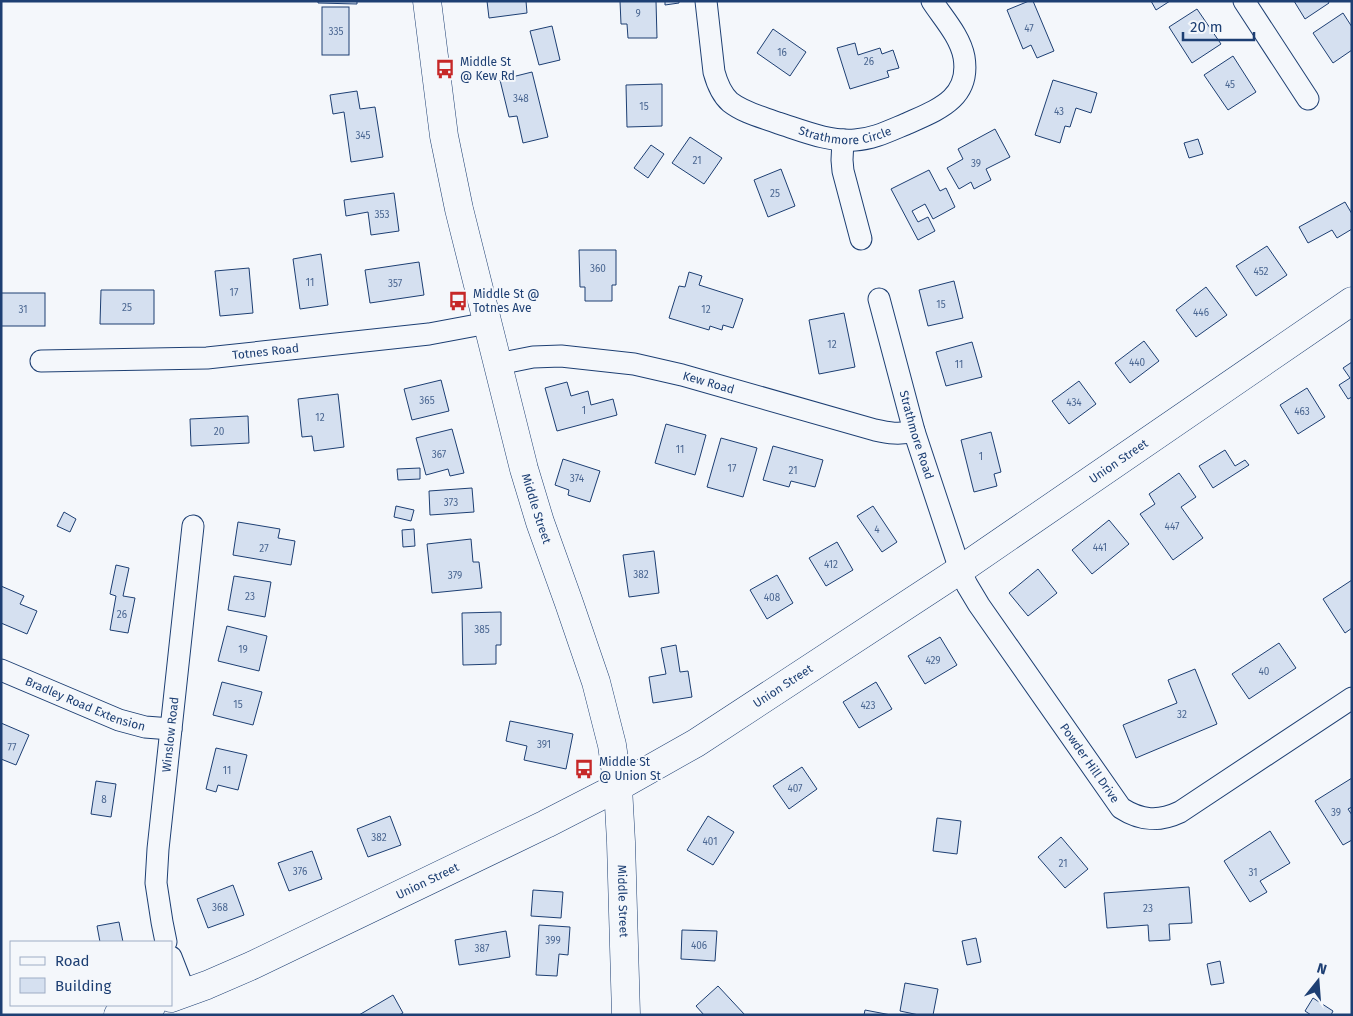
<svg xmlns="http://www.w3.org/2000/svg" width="1353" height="1016" font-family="'Fira Sans',sans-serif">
<rect width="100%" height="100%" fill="#f4f7fb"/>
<g fill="#d5e0f0" stroke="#1d3f73">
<polygon points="318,1 357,1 357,4 318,3"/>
<polygon points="487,1 526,1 527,13 489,18"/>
<polygon points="620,1 656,1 657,38 628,38 627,24 621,24"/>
<polygon points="665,1 679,1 679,3 665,5"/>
<polygon points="1029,1 1033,1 1054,51 1037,58 1031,45 1023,49 1007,10"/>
<polygon points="1151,1 1170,1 1156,10"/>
<polygon points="1294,1 1328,1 1329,3 1305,19"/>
<rect x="322" y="7" width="27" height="48"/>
<polygon points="1197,9 1221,44 1192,63 1169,27"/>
<polygon points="1343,13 1352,27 1352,50 1333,63 1313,33"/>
<polygon points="552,26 560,60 539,65 530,31"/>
<polygon points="773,29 806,52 790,76 757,53"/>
<polygon points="855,43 858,55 880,48 882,54 893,50 899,68 887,71 889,77 850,89 837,48"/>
<polygon points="1233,56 1256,92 1228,110 1204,75"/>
<polygon points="532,72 548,137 523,143 517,116 509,117 500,80"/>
<polygon points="1053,80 1097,93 1091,113 1076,108 1070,127 1065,126 1060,143 1035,135"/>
<polygon points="662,84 662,126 627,127 626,85"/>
<polygon points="357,91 360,109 375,107 383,157 351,162 344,112 333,114 330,95"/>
<polygon points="995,129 1010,157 986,169 991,180 974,189 971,182 959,189 947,168 963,159 958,149"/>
<polygon points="690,137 722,158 704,184 672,163"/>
<polygon points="1198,139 1203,154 1189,158 1184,143"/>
<polygon points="651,145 664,154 648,178 634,168"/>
<polygon points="781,169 795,206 768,217 754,180"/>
<polygon points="929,170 940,191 946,188 955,207 933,219 925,204 912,211 918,222 928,217 935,231 918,240 891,189"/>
<polygon points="394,193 399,231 371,235 368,212 346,216 344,200"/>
<polygon points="1345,202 1352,214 1352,229 1337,238 1332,230 1308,243 1299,227"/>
<polygon points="1267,246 1287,275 1256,296 1236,266"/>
<polygon points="579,250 616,250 616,285 612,285 612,301 585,301 585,287 580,287"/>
<polygon points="321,254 328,305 300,309 293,259"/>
<polygon points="419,262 424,295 370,303 365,270"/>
<polygon points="249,268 253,313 220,316 215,271"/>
<polygon points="689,272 702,276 699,285 743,299 733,328 723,325 722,330 710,326 709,330 669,318 679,286 685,287"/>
<polygon points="954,281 963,318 928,326 919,290"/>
<polygon points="1206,287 1227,315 1196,337 1176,310"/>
<polygon points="101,290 154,290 154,324 100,324"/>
<rect x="1" y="293" width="44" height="33"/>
<polygon points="844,313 855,367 819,374 809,320"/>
<polygon points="1144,341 1159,361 1130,383 1115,363"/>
<polygon points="972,342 982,377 946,386 936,352"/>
<polygon points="1352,362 1352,397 1348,399 1339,385 1350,378 1343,368"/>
<polygon points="441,380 449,411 412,420 404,389"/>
<polygon points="1079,381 1096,404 1069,424 1052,401"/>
<polygon points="567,382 571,396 588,391 591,405 613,399 617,415 557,431 545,388"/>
<polygon points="1307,388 1325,417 1298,434 1280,405"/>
<polygon points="338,394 344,447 314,451 312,436 302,437 298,399"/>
<polygon points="248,416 249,443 191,446 190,419"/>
<polygon points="666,424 706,435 695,475 655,463"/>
<polygon points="452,429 464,473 450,476 448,469 426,475 416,438"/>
<polygon points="991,432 1001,472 994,474 997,486 974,492 961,440"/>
<polygon points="721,438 757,448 743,497 707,487"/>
<polygon points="773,446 823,460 815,487 791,481 789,487 763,480"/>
<polygon points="1225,450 1235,466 1245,460 1249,465 1213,488 1199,466"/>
<polygon points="563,459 600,471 590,502 568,495 569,490 555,485"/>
<polygon points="420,468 420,479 398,480 397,469"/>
<polygon points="1179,473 1196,497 1181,507 1203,538 1173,560 1140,514 1155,504 1149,494"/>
<polygon points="472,488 474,512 430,515 429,491"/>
<polygon points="396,506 414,510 411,521 394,517"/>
<polygon points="873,506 897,542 882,552 857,516"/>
<polygon points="64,512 76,519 70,532 57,526"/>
<polygon points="1109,520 1129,544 1092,574 1072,550"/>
<polygon points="238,522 280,529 278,538 295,541 291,565 233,555"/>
<polygon points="414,529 415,546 403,547 402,530"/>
<polygon points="471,539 473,562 479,562 482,588 432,593 427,544"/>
<polygon points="837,542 853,570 826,586 809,558"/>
<polygon points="654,551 659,593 629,597 623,555"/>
<polygon points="116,565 129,568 123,596 135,598 128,633 110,630 116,596 110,594"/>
<polygon points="1038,569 1057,593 1028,616 1009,593"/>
<polygon points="777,575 793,603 767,619 750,590"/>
<polygon points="234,576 271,582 265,617 228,610"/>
<polygon points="1352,580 1352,628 1345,633 1323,599"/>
<polygon points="1,586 24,596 20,604 37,611 27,634 1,623"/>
<polygon points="501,612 501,645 496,645 496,664 463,665 462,613"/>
<polygon points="227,626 267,636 259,671 218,661"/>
<polygon points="940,637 957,665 925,684 908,656"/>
<polygon points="1279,643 1296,668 1249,699 1232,674"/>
<polygon points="676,645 680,672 688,671 692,697 653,703 649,677 666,674 661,648"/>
<polygon points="1195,669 1217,724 1136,758 1123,725 1177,703 1168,680"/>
<polygon points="222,682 262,692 253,725 213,715"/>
<polygon points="876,682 892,709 859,728 843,702"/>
<polygon points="510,721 573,734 566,769 524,760 527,746 506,741"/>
<polygon points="1,723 29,735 16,765 1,759"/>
<polygon points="216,748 247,755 238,790 218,785 216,792 206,789"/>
<polygon points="802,767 817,789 789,809 773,786"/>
<polygon points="1352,778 1352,807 1348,809 1352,815 1352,840 1343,845 1315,801"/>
<polygon points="96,781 116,784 111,817 91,814"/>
<polygon points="390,816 401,845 368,857 357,829"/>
<polygon points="708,816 734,832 713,865 687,850"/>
<polygon points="937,818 961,821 957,854 933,851"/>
<polygon points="1270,831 1290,863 1260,881 1267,892 1250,902 1224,861"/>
<polygon points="1061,837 1088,869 1065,888 1038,857"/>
<polygon points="312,851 322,879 289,891 278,863"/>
<polygon points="233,885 244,915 208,928 197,899"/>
<polygon points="1189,887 1192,923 1169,924 1170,940 1149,941 1148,925 1107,928 1104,893"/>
<polygon points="533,890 563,892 561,918 531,916"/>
<polygon points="119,922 123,942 100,942 97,926"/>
<polygon points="539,925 570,927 568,955 559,954 557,976 536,975"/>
<polygon points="682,930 717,931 715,961 681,959"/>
<polygon points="506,931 510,957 459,965 455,940"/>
<polygon points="976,938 981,962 967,965 962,941"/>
<polygon points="1220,961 1224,983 1211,985 1207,964"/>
<polygon points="905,983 938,989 933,1015 919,1015 900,1011"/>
<polygon points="718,986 745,1015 704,1015 696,1006"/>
<polygon points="393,995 403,1013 399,1015 359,1015"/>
<polygon points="1313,998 1333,1011 1331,1015 1311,1015 1305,1011"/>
<polygon points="865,1010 891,1015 864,1015"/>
</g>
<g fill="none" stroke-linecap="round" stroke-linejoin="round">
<defs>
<g id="street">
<path id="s1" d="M706 1 714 72C717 83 721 94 730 102 744 113 762 117 778 123 803 131 829 142 855 140 873 139 889 131 906 124 937 110 971 99 964 57 960 36 943 18 932 1"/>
<polyline points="1244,1 1308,99"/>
<polyline points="843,140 842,160 843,171 861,239"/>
<path id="s2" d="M879 299 914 431 960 570 967 585 979 605 1121 808C1141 821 1159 822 1180 812L1352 698"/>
<path id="s3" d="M41 361 207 358 429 334 488 323"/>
<path id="s4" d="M498 364 533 357 561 356 634 364 682 375 875 430C888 433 900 435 914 431"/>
<path id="s5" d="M1 670 119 720 145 727 171 729"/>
<path id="s6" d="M166 942 162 922 156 883 158 849 193 526"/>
<polyline points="171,957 185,993"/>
</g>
<g id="secondary">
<path id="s7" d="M427 1 444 136 459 209 524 469 540 522 569 603 596 682 612 745 618 787 621 842 626 1015"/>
<path id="s8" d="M171 998 207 985 253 965 546 824 618 787 696 743 960 570 1352 301"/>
<polyline points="118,1015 152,1005"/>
</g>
</defs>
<use href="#street" stroke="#1d3f73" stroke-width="23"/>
<use href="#secondary" stroke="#1d3f73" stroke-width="29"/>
<use href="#street" stroke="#f4f7fb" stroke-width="21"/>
<use href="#secondary" stroke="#f4f7fb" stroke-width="28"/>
</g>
<defs>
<symbol id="bus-bare" viewBox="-9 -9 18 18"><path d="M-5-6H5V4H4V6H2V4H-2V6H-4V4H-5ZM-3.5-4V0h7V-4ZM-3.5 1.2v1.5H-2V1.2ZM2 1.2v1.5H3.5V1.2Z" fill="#c62828" stroke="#f4f7fb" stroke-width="2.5" paint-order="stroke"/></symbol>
</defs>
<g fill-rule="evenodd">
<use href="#bus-bare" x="431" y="55" width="28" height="28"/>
<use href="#bus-bare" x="444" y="287" width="28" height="28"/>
<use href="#bus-bare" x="570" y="755" width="28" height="28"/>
</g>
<g text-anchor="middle" stroke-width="4" stroke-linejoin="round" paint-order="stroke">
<g font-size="10" fill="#4b6792">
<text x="638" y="17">9</text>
<text x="1029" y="32">47</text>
<text x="336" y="35">335</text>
<text x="782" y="56">16</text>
<text x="869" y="65">26</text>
<text x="1230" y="88">45</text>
<text x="521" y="102">348</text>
<text x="644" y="110">15</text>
<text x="1059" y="115">43</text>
<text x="363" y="139">345</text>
<text x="697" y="164">21</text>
<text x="976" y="167">39</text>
<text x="775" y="197">25</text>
<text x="382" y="218">353</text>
<text x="598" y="272">360</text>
<text x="1261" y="275">452</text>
<text x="310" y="286">11</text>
<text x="395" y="287">357</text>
<text x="234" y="296">17</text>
<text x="941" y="308">15</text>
<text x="127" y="311">25</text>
<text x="23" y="313">31</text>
<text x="706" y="313">12</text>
<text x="1201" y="316">446</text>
<text x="832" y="348">12</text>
<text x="1137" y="366">440</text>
<text x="959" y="368">11</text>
<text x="427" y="404">365</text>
<text x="1074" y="406">434</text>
<text x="584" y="414">1</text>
<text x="1302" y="415">463</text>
<text x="320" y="421">12</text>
<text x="219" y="435">20</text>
<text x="680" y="453">11</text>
<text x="439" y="458">367</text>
<text x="981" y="460">1</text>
<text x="732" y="472">17</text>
<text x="793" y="474">21</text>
<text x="577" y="482">374</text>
<text x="451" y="506">373</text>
<text x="1172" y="530">447</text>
<text x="877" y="533">4</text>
<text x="1100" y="551">441</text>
<text x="264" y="552">27</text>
<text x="831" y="568">412</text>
<text x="641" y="578">382</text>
<text x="455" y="579">379</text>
<text x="250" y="600">23</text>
<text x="772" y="601">408</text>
<text x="122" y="618">26</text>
<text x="482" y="633">385</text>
<text x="243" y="653">19</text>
<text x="933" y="664">429</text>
<text x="1264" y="675">40</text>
<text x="238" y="708">15</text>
<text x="868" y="709">423</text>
<text x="1182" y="718">32</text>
<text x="544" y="748">391</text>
<text x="12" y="751">77</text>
<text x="227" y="774">11</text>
<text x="795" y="792">407</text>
<text x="104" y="803">8</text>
<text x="1336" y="816">39</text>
<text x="379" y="841">382</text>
<text x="710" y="845">401</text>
<text x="1063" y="867">21</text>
<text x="300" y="875">376</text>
<text x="1253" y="876">31</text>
<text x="220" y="911">368</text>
<text x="1148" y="912">23</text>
<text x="553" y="944">399</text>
<text x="699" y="949">406</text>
<text x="482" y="952">387</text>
</g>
<g font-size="12" fill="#1d3f73" stroke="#f4f7fb" text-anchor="start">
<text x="460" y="66">Middle St<tspan x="460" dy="14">@ Kew Rd</tspan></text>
<text x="473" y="298">Middle St @<tspan x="473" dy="14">Totnes Ave</tspan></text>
<text x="599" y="766">Middle St<tspan x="599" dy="14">@ Union St</tspan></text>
</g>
<g font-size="12" fill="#1d3f73" stroke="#f4f7fb">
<text dy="4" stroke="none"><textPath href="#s1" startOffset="228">Strathmore Circle</textPath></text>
<text dy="4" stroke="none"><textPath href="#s3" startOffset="225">Totnes Road</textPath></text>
<text dy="4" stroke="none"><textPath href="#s4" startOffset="214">Kew Road</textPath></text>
<text dy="4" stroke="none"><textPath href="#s2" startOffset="141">Strathmore Road</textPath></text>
<text dy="4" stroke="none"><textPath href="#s8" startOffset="1092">Union Street</textPath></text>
<text dy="4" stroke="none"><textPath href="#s7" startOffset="520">Middle Street</textPath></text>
<text dy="4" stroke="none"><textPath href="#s8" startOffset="688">Union Street</textPath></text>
<text dy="4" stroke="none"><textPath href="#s5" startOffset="91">Bradley Road Extension</textPath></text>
<text dy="4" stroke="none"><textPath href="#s6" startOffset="209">Winslow Road</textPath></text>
<text dy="4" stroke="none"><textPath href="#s2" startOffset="516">Powder Hill Drive</textPath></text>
<text dy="4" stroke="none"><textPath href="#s8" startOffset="282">Union Street</textPath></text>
<text dy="4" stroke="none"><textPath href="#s7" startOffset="925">Middle Street</textPath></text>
</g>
</g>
<rect width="1353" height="1016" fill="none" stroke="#1d3f73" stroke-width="5"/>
<rect x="10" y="941" width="162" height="65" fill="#f4f7fb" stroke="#9eadc5"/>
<rect x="20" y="957" width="25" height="8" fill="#f4f7fb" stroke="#9eadc5"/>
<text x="55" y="966" font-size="15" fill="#1d3f73">Road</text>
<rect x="20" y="978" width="25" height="15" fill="#d5e0f0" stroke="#9eadc5"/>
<text x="55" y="991" font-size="15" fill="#1d3f73">Building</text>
<g transform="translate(1318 981) rotate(17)" stroke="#f4f7fb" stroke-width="4" paint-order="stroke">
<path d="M0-4L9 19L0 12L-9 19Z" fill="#1d3f73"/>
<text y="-8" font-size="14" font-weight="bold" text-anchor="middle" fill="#1d3f73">N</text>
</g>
<path d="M1183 32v8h71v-8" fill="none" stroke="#1d3f73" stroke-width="2.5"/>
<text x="1190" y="32" font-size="15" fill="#1d3f73" stroke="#f4f7fb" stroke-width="4" paint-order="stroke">20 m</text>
</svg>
